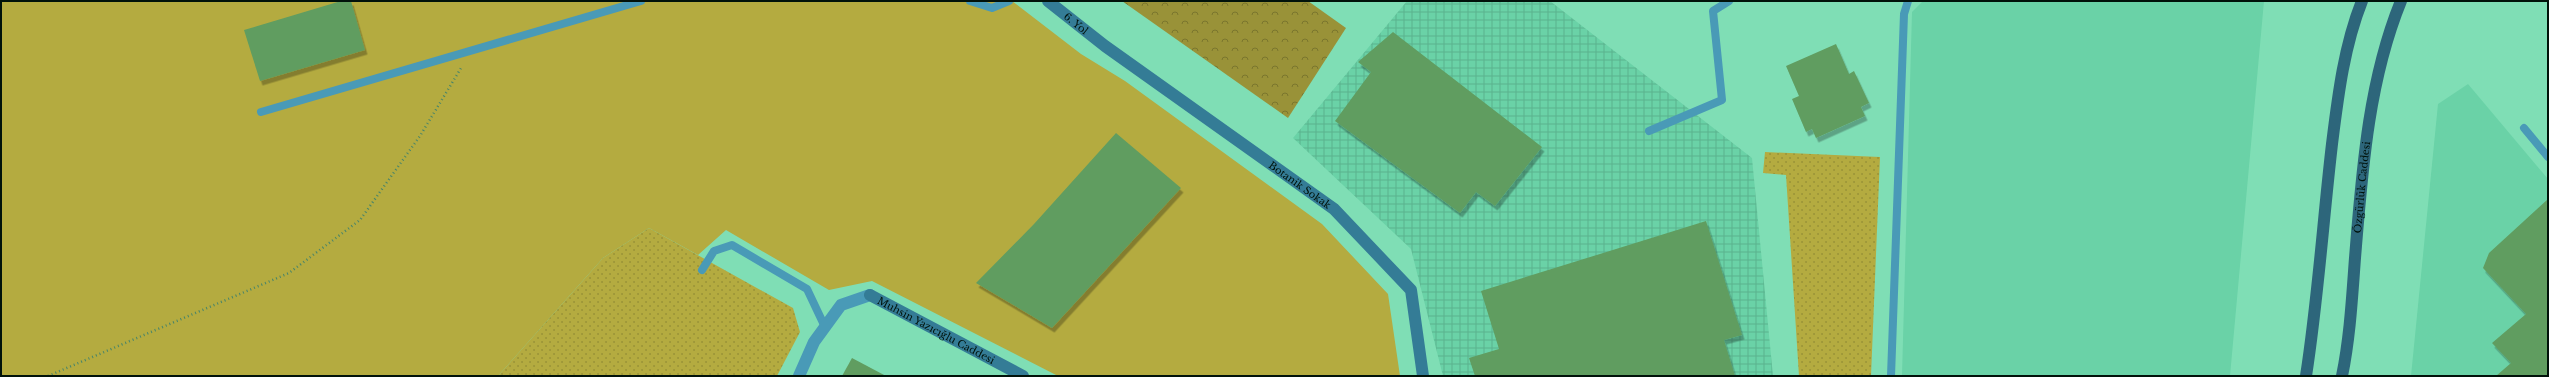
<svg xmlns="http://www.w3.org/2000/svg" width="2549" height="377" font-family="'Libre Baskerville',serif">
<defs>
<pattern id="industrial-grid" width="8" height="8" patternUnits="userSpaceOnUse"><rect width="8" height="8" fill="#6ad2a7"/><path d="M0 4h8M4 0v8" fill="none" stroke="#5ab38e"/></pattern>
<pattern id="forest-crowns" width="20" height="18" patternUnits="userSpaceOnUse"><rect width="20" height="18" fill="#999238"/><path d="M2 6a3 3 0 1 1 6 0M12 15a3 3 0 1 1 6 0" fill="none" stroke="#7a762d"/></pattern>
<pattern id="park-dots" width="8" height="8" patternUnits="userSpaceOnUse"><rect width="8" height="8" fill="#b4ab40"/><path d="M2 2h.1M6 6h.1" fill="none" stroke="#999237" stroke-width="1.8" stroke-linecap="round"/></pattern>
<filter id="shadow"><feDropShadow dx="2.5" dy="4.5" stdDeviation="0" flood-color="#0004"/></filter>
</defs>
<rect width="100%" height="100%" fill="#7fdeb5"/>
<g fill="#6ad2a7">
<polygon points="1923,1 2264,1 2230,376 1902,376 1912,12"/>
<polygon points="2468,84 2548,179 2548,376 2411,376 2438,104"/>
</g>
<polygon fill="url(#industrial-grid)" points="1407,1 1550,1 1752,158 1773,376 1443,376 1411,249 1293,138"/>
<polygon fill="#b4ab40" points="1,1 1012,1 1081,54 1125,81 1322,224 1388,294 1400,376 1058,376 872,281 829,290 726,230 698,255 649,228 603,258 498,376 1,376"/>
<polygon fill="url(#forest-crowns)" points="1122,1 1308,1 1346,28 1288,118"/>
<g fill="url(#park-dots)">
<polygon points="1765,152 1880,157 1871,376 1799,376 1786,175 1763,173"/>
<polygon points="649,228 793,308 800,332 777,376 498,376 603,258"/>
</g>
<g fill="#609d60" filter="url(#shadow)">
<polygon points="341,1 351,1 365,50 260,81 244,30"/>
<polygon points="1393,32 1542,147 1495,206 1476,192 1460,213 1335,121 1371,72 1358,62"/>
<polygon points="1836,44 1849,74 1854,71 1869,103 1861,107 1865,116 1816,138 1812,129 1806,132 1792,99 1799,96 1786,66"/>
<polygon points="1116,133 1181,188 1052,328 976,283 1034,224"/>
<polygon points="2548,199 2548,376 2496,376 2511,363 2492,343 2526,314 2483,268 2489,253"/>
<polygon points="1706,221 1742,335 1724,340 1735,376 1475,376 1469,358 1499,349 1481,291"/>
<polygon points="852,358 886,376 842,376"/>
</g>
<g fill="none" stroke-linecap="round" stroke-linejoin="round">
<polyline stroke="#47846a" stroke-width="2.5" stroke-dasharray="1 3" stroke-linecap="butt" points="48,376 289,273 360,220 420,136 461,68"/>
<g stroke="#499ab7" stroke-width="8">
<polyline points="970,1 992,8 1009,1"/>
<polyline points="261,112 641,1"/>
<polyline points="2524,128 2548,157"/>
<polyline points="1649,131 1722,100 1713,11 1729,1"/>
<polyline points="702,270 714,251 732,245 807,289 825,327"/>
<polyline points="1891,376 1904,14 1908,1"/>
</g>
<polyline stroke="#499ab7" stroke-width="12" points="799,376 814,342 841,305 870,295"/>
<g stroke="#347c96" stroke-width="12">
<path id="s1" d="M1048 1 1105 46 1334 209 1411 290 1423 376"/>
<path id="s2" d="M870 295 1023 376"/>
</g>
<g stroke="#2d667b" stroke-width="12">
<path d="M2306 376C2318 299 2323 221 2332 144 2338 96 2344 46 2362 1"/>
<path id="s3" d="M2342 376C2350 337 2352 298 2355 258 2362 172 2368 82 2401 1"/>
</g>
</g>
<g text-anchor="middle" stroke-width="4" stroke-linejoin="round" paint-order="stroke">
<g font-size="10" fill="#01120a" stroke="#7fdeb5">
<text dy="4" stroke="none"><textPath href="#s1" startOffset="36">6. Yol</textPath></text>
<text dy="4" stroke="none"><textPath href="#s1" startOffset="312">Botanik Sokak</textPath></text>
<text dy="4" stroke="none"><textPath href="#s3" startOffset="190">Özgürlük Caddesi</textPath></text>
<text dy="4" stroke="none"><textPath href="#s2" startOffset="75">Muhsin Yazıcığlu Caddesi</textPath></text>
</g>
</g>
<rect width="2549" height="377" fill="none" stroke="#01120a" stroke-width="4"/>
</svg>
